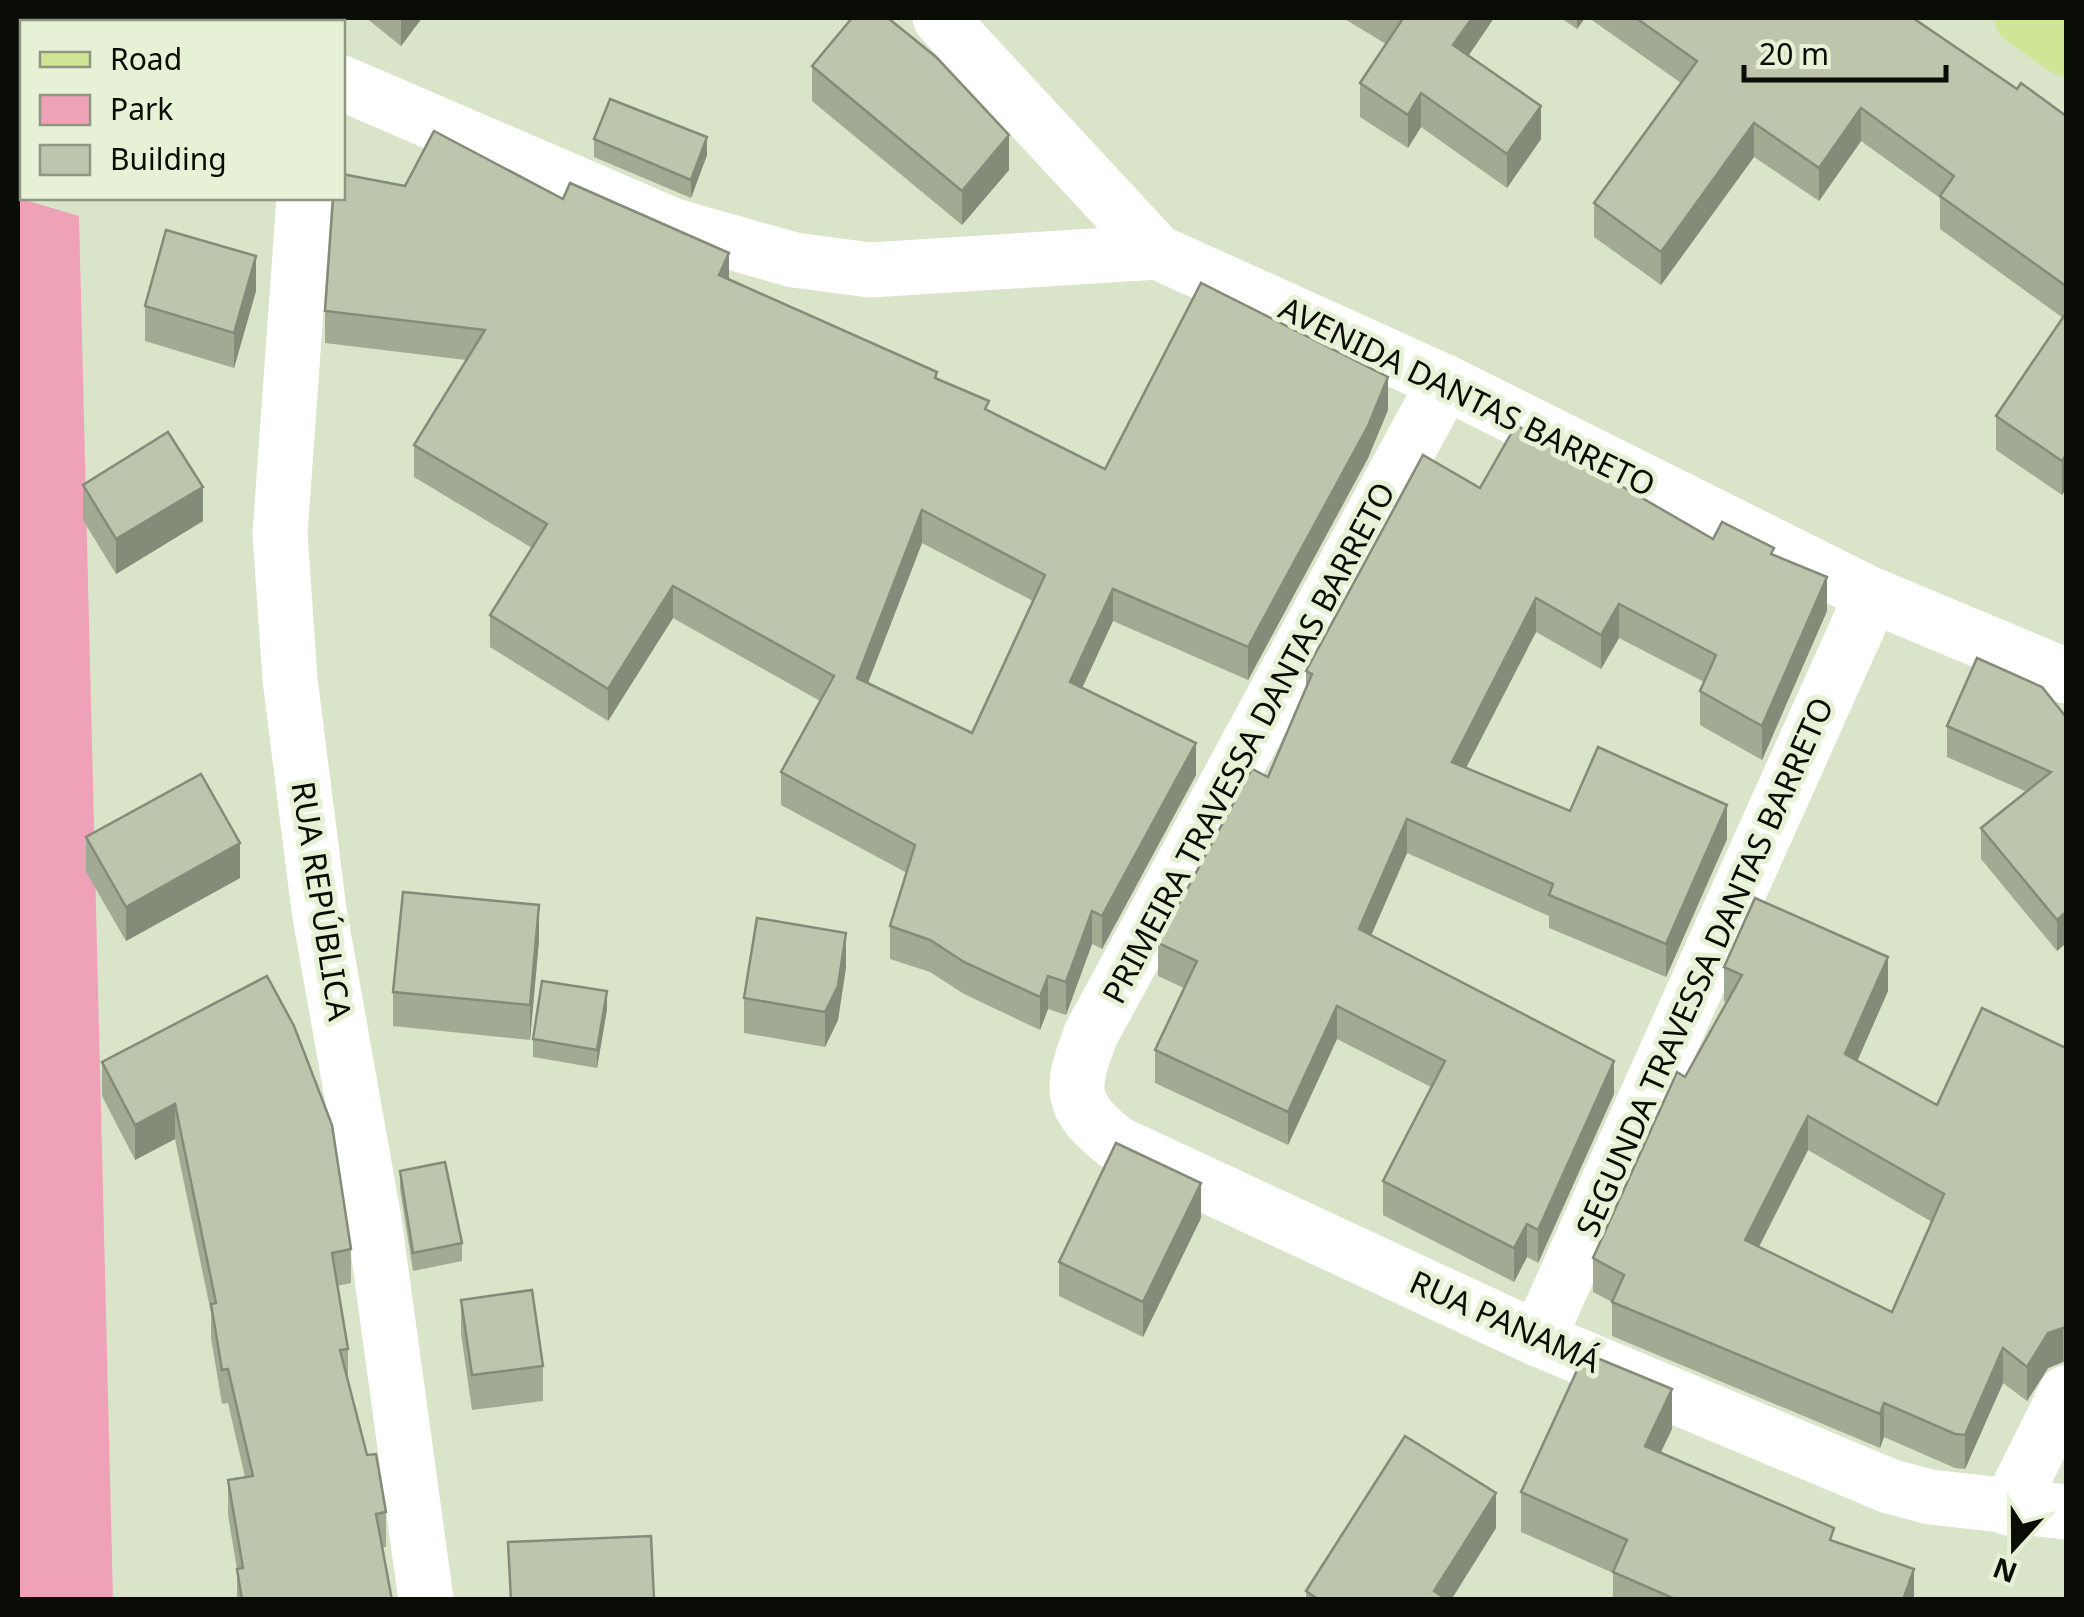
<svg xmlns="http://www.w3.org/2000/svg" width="2084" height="1617" font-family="'Noto Sans',sans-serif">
<rect width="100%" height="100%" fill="#dae4c9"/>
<polygon fill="#efa2b7" points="18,198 79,216 113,1599 18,1599"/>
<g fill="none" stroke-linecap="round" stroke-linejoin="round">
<g stroke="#fff" stroke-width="55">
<polyline points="198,18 210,22"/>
<polyline points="940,18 1157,252 1445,382 1872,595 2066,676"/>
<polyline points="252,22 255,18"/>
<polyline points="342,83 674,226 794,260 870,270 1157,252"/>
<polyline points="304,198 280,534 290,679 319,910 374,1220 426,1600"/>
<path d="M1445 382 1091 1034C1070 1089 1068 1105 1116 1143L1538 1339 1889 1486 1930 1497 2066 1512"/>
<polyline points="1538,1339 1872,595"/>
<polyline points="2009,1508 2066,1393"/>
</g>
<polyline stroke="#d0e697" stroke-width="55" points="2022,18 2066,49"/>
</g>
<g fill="#a3aa94" fill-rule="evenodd">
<polygon points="366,18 422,18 401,46"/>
<polygon points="1343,18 1494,18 1469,55 1541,139 1507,188 1421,127 1408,148 1360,117 1360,83 1386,44"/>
<polygon points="1561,18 1585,18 1577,29"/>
<polygon points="1589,18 1913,18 2017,89 2066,116 2066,489 2062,495 1996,450 1996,416 2063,318 1940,229 1940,198 1861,141 1819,201 1754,157 1661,285 1594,237 1594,203 1681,83"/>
<polygon points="812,66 1009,170 962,225 812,101"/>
<polygon points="594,139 707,155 691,198 594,157"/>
<path d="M405 186 563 199 937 379 989 411 1105 469 1388 410 1368 458 1248 680 1113 621 1082 688 1196 775 1102 949 1092 944 1066 1015 1048 1009 1040 1030 964 994 930 972 890 959V926L907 873 781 805V772L820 701 673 618 608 721 490 647V615L532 548 414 477V445L466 360 325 343V311ZM922 543 1033 601 972 733 868 683Z"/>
<polygon points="256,291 234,368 145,341 145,306"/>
<polygon points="83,485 203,521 116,574 83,520"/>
<polygon points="1480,488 1713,539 1774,556 1827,611 1762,760 1700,725 1700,691 1704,682 1619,638 1601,669 1536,632 1466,768 1570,811 1727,839 1666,977 1549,928 1549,916 1407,853 1371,936 1614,1094 1538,1263 1527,1257 1514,1282 1383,1215 1383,1181 1431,1087 1337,1039 1288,1145 1155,1083 1155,1050 1184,988 1158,976 1158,943 1268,777 1306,688 1306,671"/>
<polygon points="2066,717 2066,943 2057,951 1981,859 1981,828 2027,792 1947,757 1947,726"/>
<polygon points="86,837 240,878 126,941 86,872"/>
<polygon points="539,940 530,1040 393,1026 393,992"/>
<polygon points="846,967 838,1020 825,1047 744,1033 744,998"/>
<path d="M1724 967 1888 991 1857 1061 1937 1105 2066 1048V1363L2063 1362 2048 1368 2027 1401 2003 1383 1965 1469 1955 1468 1884 1437 1880 1448 1612 1336V1302L1593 1292V1258L1685 1077 1726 1002 1724 1001ZM1808 1150 1932 1222 1892 1312 1759 1247Z"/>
<polygon points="267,976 351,1249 351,1283 337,1286 348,1349 348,1380 367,1455 386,1512 386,1547 382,1547 392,1600 237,1600 237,1569 228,1515 228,1480 245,1477 228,1403 222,1404 211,1338 211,1313 175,1139 135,1160 102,1096 102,1062"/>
<polygon points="607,1009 597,1068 533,1057 533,1039"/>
<polygon points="400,1171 462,1243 462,1261 413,1271 400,1189"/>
<polygon points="1201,1218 1143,1337 1059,1296 1059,1262"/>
<polygon points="461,1300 543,1366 543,1401 472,1410 461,1334"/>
<polygon points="1672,1429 1661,1452 1834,1542 1914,1600 1613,1600 1613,1573 1521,1532 1521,1492"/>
<polygon points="1496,1528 1451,1600 1306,1600 1306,1591"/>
</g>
<g fill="#848b78">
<polygon points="401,18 422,18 401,46"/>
<polygon points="1472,18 1494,18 1453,78 1453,45"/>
<polygon points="1577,18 1585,18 1577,29"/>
<polygon points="1421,93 1421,127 1408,148 1408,115"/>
<polygon points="1541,106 1541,139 1507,188 1507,154"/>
<polygon points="1861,108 1861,141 1819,201 1819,168"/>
<polygon points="1754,123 1754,157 1661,285 1661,252"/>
<polygon points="1009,135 1009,170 962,225 962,191"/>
<polygon points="707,137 707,155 691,198 691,180"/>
<polygon points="729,253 729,286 719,275"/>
<polygon points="256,256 256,291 234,368 234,333"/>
<polygon points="1388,377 1388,410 1368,458 1248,680 1248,647"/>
<polygon points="2066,455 2066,489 2062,495 2062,461"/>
<polygon points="203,487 203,521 116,574 116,539"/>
<polygon points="922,510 922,543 857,711 857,678"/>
<polygon points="1827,577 1827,611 1762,760 1762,726"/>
<polygon points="673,586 673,618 608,721 608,689"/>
<polygon points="1113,589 1113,621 1070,714 1070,682"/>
<polygon points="1536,598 1536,632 1452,795 1452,762"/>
<polygon points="1619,604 1619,638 1601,669 1601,635"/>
<polygon points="1196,743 1196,775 1102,949 1102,916"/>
<polygon points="1727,805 1727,839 1666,977 1666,944"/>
<polygon points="1407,819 1407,853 1359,963 1359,929"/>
<polygon points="240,843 240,878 126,941 126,907"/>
<polygon points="539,905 539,940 530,1040 530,1005"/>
<polygon points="1092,911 1092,944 1066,1015 1066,982"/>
<polygon points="2066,912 2066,943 2057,951 2057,920"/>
<polygon points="846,933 846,967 838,1020 825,1047 825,1012"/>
<polygon points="1888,957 1888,991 1845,1089 1845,1054"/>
<polygon points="1048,976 1048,1009 1040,1030 1040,997"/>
<polygon points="607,991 607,1009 597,1068 597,1050"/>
<polygon points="1337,1006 1337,1039 1288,1145 1288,1112"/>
<polygon points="1614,1061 1614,1094 1538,1263 1538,1230"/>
<polygon points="175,1104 175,1139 135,1160 135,1125"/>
<polygon points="1808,1116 1808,1150 1745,1274 1745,1240"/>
<polygon points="1201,1183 1201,1218 1143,1337 1143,1302"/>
<polygon points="1527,1224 1527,1257 1514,1282 1514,1248"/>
<polygon points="2063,1328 2063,1362 2048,1368 2027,1401 2027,1367 2048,1333"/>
<polygon points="2003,1348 2003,1383 1965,1469 1965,1435"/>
<polygon points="1672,1389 1672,1429 1645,1485 1645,1446"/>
<polygon points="1884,1403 1884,1437 1880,1448 1880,1414"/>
<polygon points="1496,1493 1496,1528 1451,1600 1434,1600 1434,1591"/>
<polygon points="1914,1569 1914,1600 1903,1600"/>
</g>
<g fill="#bdc6ac" stroke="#848b78" stroke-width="2.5" fill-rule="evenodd">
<polygon points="852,18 888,18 936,57 1009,135 962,191 812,66"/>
<polygon points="1398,18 1472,18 1453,45 1541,106 1507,154 1421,93 1408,115 1360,83 1402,20"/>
<polygon points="1636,18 1913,18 2017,89 2021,83 2066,116 2066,286 1940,196 1954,176 1861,108 1819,168 1754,123 1661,252 1594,203 1697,61"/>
<polygon points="610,99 707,137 691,180 594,139"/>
<path d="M434 131 563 199 570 183 729 253 719 275 937 372 935 378 989 401 985 409 1105 469 1201 283 1388 377 1368 426 1248 647 1113 589 1070 682 1196 743 1102 916 1092 911 1066 982 1048 976 1040 997 964 962 930 940 890 926 915 845 781 772 834 676 673 586 608 689 490 615 547 524 414 445 485 330 325 311 333 198H342V174L405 186ZM922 510 1045 575 972 733 857 678Z"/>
<polygon points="166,230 256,256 234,333 145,306"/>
<polygon points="2066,313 2066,455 2062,461 1996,416"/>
<polygon points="1516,425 1713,539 1722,522 1774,548 1771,554 1827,577 1762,726 1700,691 1716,655 1619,604 1601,635 1536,598 1452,762 1570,811 1598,747 1727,805 1666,944 1549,895 1553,884 1407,819 1359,929 1614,1061 1538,1230 1527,1224 1514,1248 1383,1181 1445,1061 1337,1006 1288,1112 1155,1050 1197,961 1158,943 1252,769 1268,777 1312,674 1306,671 1423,455 1480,488"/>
<polygon points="168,432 203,487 116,539 83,485"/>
<polygon points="1977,658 2042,687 2066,717 2066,912 2057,920 1981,828 2051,772 1947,726"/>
<polygon points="201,774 240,843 126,907 86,837"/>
<polygon points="403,892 539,905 530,1005 393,992"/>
<path d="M1755 898 1888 957 1845 1054 1937 1105 1982 1008 2066 1048V1328H2063L2048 1333 2027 1367 2003 1348 1965 1435 1955 1434 1884 1403 1880 1414 1612 1302 1624 1275 1593 1258 1677 1072 1685 1077 1742 975 1724 967ZM1808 1116 1944 1194 1892 1312 1745 1240Z"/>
<polygon points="757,918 846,933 838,986 825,1012 744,998"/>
<polygon points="267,976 294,1026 332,1125 351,1249 332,1253 348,1349 340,1350 367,1455 376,1454 386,1512 376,1514 392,1600 242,1600 237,1569 243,1568 228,1480 253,1476 228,1369 222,1370 211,1304 216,1303 175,1104 135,1125 102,1062"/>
<polygon points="542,981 607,991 597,1050 533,1039"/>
<polygon points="1116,1143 1201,1183 1143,1302 1059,1262"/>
<polygon points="445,1162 462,1243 413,1253 400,1171"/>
<polygon points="532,1290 543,1366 472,1375 461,1300"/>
<polygon points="1585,1353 1672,1389 1645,1446 1834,1528 1830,1540 1914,1569 1903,1600 1677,1600 1613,1572 1627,1540 1521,1492"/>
<polygon points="1405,1436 1496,1493 1434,1591 1447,1600 1319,1600 1306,1591"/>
<polygon points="651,1536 654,1600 511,1600 508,1542"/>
</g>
<g text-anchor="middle" stroke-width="10" stroke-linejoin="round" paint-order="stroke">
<g font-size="32" fill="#0a0d05" stroke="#e7f1d6">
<text transform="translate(1467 397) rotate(26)" y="11">AVENIDA DANTAS BARRETO</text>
<text transform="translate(1249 743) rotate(-62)" y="11">PRIMEIRA TRAVESSA DANTAS BARRETO</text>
<text transform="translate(321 901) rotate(81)" y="11">RUA REPÚBLICA</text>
<text transform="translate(1705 967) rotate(-66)" y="11">SEGUNDA TRAVESSA DANTAS BARRETO</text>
<text transform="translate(1505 1322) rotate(24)" y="11">RUA PANAMÁ</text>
</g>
</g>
<rect width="2084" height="1617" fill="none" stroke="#0a0d05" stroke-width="40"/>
<rect x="20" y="20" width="325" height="180" fill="#e7f1d6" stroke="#8f9682" stroke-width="2.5"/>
<rect x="40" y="52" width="50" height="15" fill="#d0e697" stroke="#8f9682" stroke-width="2.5"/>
<text x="110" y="70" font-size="30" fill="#0a0d05">Road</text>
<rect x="40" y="95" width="50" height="30" fill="#efa2b7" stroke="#8f9682" stroke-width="2.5"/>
<text x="110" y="120" font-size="30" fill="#0a0d05">Park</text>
<rect x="40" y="145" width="50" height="30" fill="#bdc6ac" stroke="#8f9682" stroke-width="2.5"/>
<text x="110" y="170" font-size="30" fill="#0a0d05">Building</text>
<g transform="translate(2014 1547) rotate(201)" stroke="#e7f1d6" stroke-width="8" paint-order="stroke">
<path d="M0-8L18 38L0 25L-18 38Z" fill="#0a0d05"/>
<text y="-15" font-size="28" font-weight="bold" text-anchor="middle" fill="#0a0d05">N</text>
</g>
<path d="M1744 65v15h202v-15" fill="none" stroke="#0a0d05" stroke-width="5"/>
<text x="1759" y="65" font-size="30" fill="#0a0d05" stroke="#e7f1d6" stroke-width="8" paint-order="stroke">20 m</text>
</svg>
